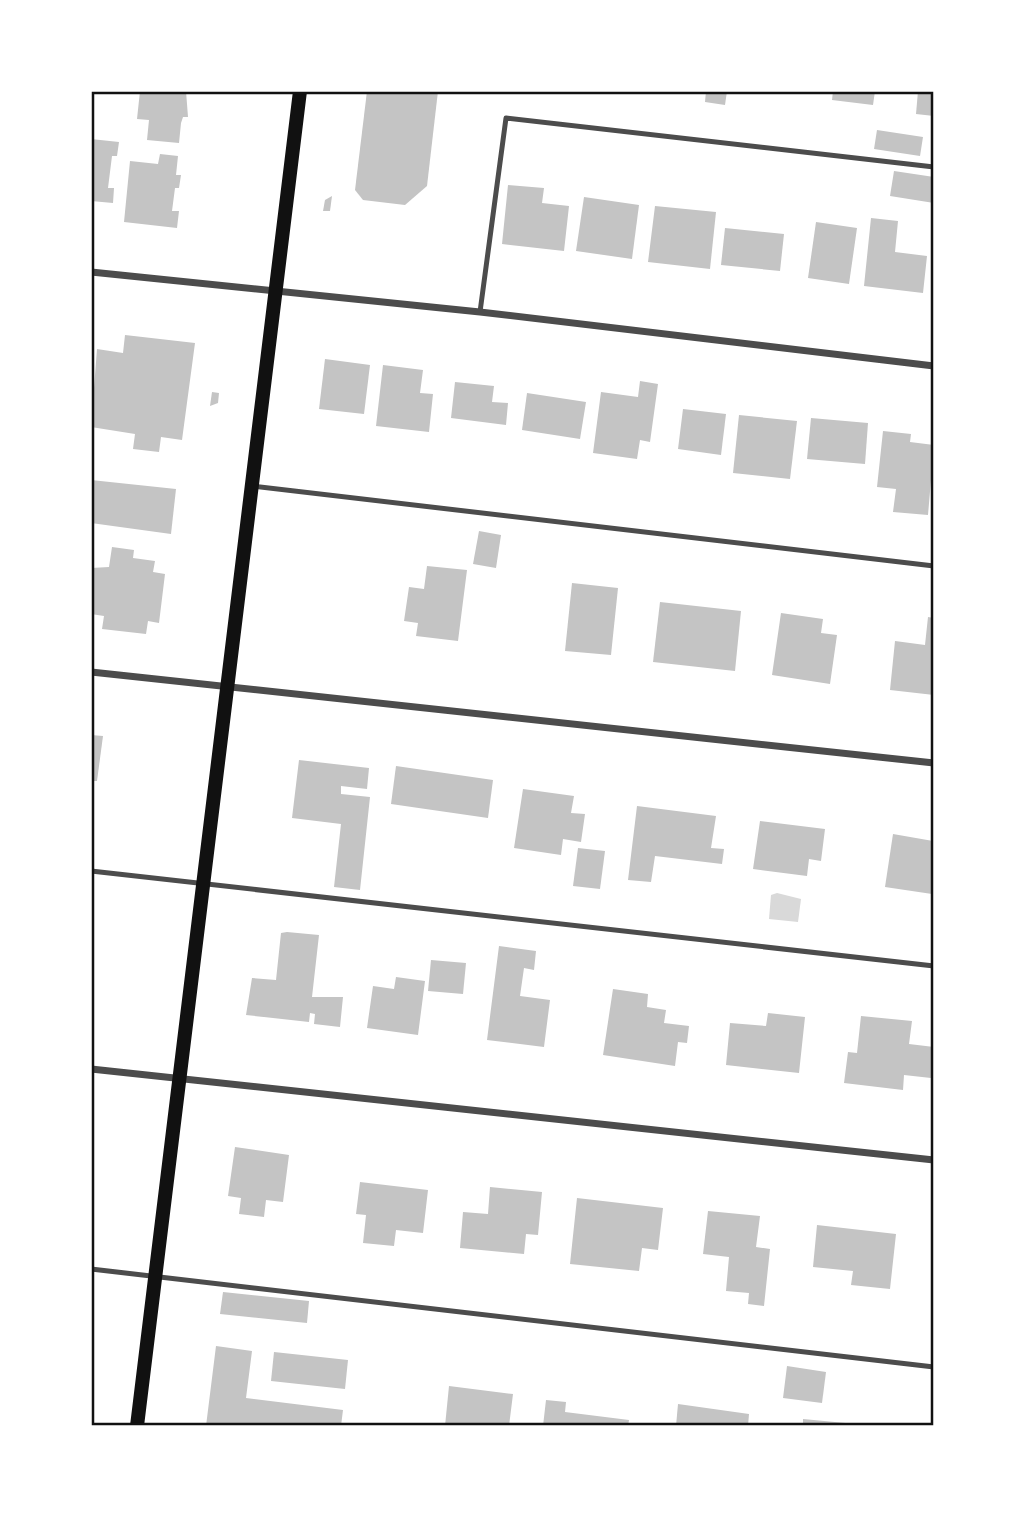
<svg xmlns="http://www.w3.org/2000/svg" width="1025" height="1517" font-family="Ubuntu,sans-serif">
<rect width="100%" height="100%" fill="#fff"/>
<polygon fill="#d9d9d9" points="777,893 801,899 798,922 769,919 771,895"/>
<g fill="#c4c4c4">
<polygon points="140,91 186,91 188,117 183,117 181,123 179,143 147,140 149,120 137,119"/>
<polygon points="367,91 438,91 427,186 405,205 363,200 355,190"/>
<polygon points="706,91 727,91 725,105 705,102"/>
<polygon points="833,91 875,91 873,105 832,100"/>
<polygon points="918,91 934,91 934,116 916,114"/>
<polygon points="877,130 923,137 920,156 874,149"/>
<polygon points="91,139 119,142 117,156 112,156 108,188 114,188 113,203 91,201"/>
<polygon points="160,154 178,156 176,175 181,175 179,188 175,188 172,211 179,211 177,228 124,222 130,161 158,164"/>
<polygon points="894,171 934,177 934,203 890,196"/>
<polygon points="508,185 544,188 542,203 569,206 564,251 502,244"/>
<polygon points="332,196 330,211 323,211 325,200"/>
<polygon points="584,197 639,205 632,259 576,251"/>
<polygon points="655,206 716,212 710,269 648,262"/>
<polygon points="871,218 898,221 895,252 927,256 923,293 864,286"/>
<polygon points="816,222 857,228 849,284 808,278"/>
<polygon points="725,228 784,234 780,271 721,265"/>
<polygon points="125,335 195,343 182,440 161,437 159,452 133,449 135,434 91,427 97,349 123,353"/>
<polygon points="325,359 370,365 364,414 319,409"/>
<polygon points="383,365 423,370 420,393 433,394 429,432 376,426"/>
<polygon points="640,381 658,384 650,442 640,440 637,459 593,453 601,392 638,397"/>
<polygon points="455,382 494,386 492,402 508,403 506,425 451,418"/>
<polygon points="212,392 219,393 218,403 210,406"/>
<polygon points="527,393 586,402 580,439 522,430"/>
<polygon points="683,409 726,414 721,455 678,449"/>
<polygon points="739,415 797,421 790,479 733,473"/>
<polygon points="811,418 868,423 865,464 807,459"/>
<polygon points="883,431 911,434 910,442 934,445 928,515 893,512 896,489 877,487"/>
<polygon points="91,480 176,489 171,534 91,523"/>
<polygon points="479,531 501,535 496,568 473,564"/>
<polygon points="112,547 134,550 133,558 155,561 153,572 165,574 159,623 148,621 146,634 102,629 104,616 91,614 91,568 109,567"/>
<polygon points="427,566 467,570 458,641 416,636 418,623 404,621 409,587 424,589"/>
<polygon points="572,583 618,588 611,655 565,651"/>
<polygon points="660,602 741,611 735,671 653,662"/>
<polygon points="781,613 823,619 821,633 837,635 830,684 772,675"/>
<polygon points="928,617 934,618 934,695 890,690 895,641 925,645"/>
<polygon points="91,735 103,736 97,781 91,781"/>
<polygon points="299,760 369,768 367,789 341,786 341,794 370,797 360,890 334,887 341,824 292,818"/>
<polygon points="396,766 493,780 488,818 391,804"/>
<polygon points="523,789 574,796 571,813 585,814 581,842 563,839 561,855 514,848"/>
<polygon points="637,806 716,816 711,848 724,849 722,864 655,856 651,882 628,880"/>
<polygon points="760,821 825,829 821,861 809,859 807,876 753,869"/>
<polygon points="893,834 933,841 932,894 885,887"/>
<polygon points="578,848 605,851 600,889 573,886"/>
<polygon points="287,932 319,935 312,997 343,997 340,1027 314,1024 315,1014 310,1013 309,1022 246,1015 252,978 276,980 281,933"/>
<polygon points="499,946 536,951 534,970 524,968 520,996 550,1000 544,1047 487,1040"/>
<polygon points="431,960 466,963 463,994 428,991"/>
<polygon points="396,977 425,981 418,1035 367,1028 373,986 394,989"/>
<polygon points="613,989 648,994 647,1007 666,1010 664,1023 689,1026 687,1043 678,1042 675,1066 603,1055"/>
<polygon points="768,1013 805,1017 799,1073 726,1065 730,1023 766,1026"/>
<polygon points="861,1016 912,1021 909,1044 934,1047 931,1078 904,1075 903,1090 844,1083 848,1052 857,1053"/>
<polygon points="235,1147 289,1155 283,1202 266,1200 264,1217 239,1214 241,1198 228,1196"/>
<polygon points="360,1182 428,1190 423,1233 396,1230 394,1246 363,1243 366,1215 356,1214"/>
<polygon points="490,1187 542,1192 538,1235 526,1234 524,1254 460,1248 463,1212 488,1214"/>
<polygon points="577,1198 663,1208 658,1250 642,1248 639,1271 570,1264"/>
<polygon points="708,1211 760,1216 756,1247 770,1249 764,1306 748,1304 749,1293 726,1291 729,1257 703,1254"/>
<polygon points="817,1225 896,1234 890,1289 851,1285 853,1271 813,1267"/>
<polygon points="223,1292 309,1301 307,1323 220,1314"/>
<polygon points="216,1346 252,1351 246,1398 343,1410 341,1426 206,1426"/>
<polygon points="274,1352 348,1360 345,1389 271,1381"/>
<polygon points="787,1366 826,1372 822,1403 783,1398"/>
<polygon points="449,1386 513,1394 509,1426 445,1426"/>
<polygon points="546,1400 566,1402 565,1412 629,1420 628,1426 543,1426"/>
<polygon points="678,1404 749,1414 748,1426 676,1426"/>
<polygon points="803,1419 856,1424 856,1426 803,1426"/>
</g>
<g fill="none" stroke-linecap="round" stroke-linejoin="round">
<g stroke="#4c4c4c" stroke-width="5">
<polyline points="480,312 506,118 934,167"/>
<polyline points="252,486 934,566"/>
<polyline points="91,871 934,966"/>
<polyline points="91,1269 934,1367"/>
</g>
<g stroke="#4c4c4c" stroke-width="7">
<polyline points="91,272 480,312 934,366"/>
<polyline points="91,672 934,763"/>
<polyline points="91,1069 934,1160"/>
</g>
<polyline stroke="#111" stroke-width="14" points="137,1426 300,91"/>
</g>
<rect width="1025" height="1517" fill="none" stroke="#ffffff" stroke-width="186"/>
<rect x="93" y="93" width="839" height="1331" fill="none" stroke="#111" stroke-width="2.5"/>
</svg>
